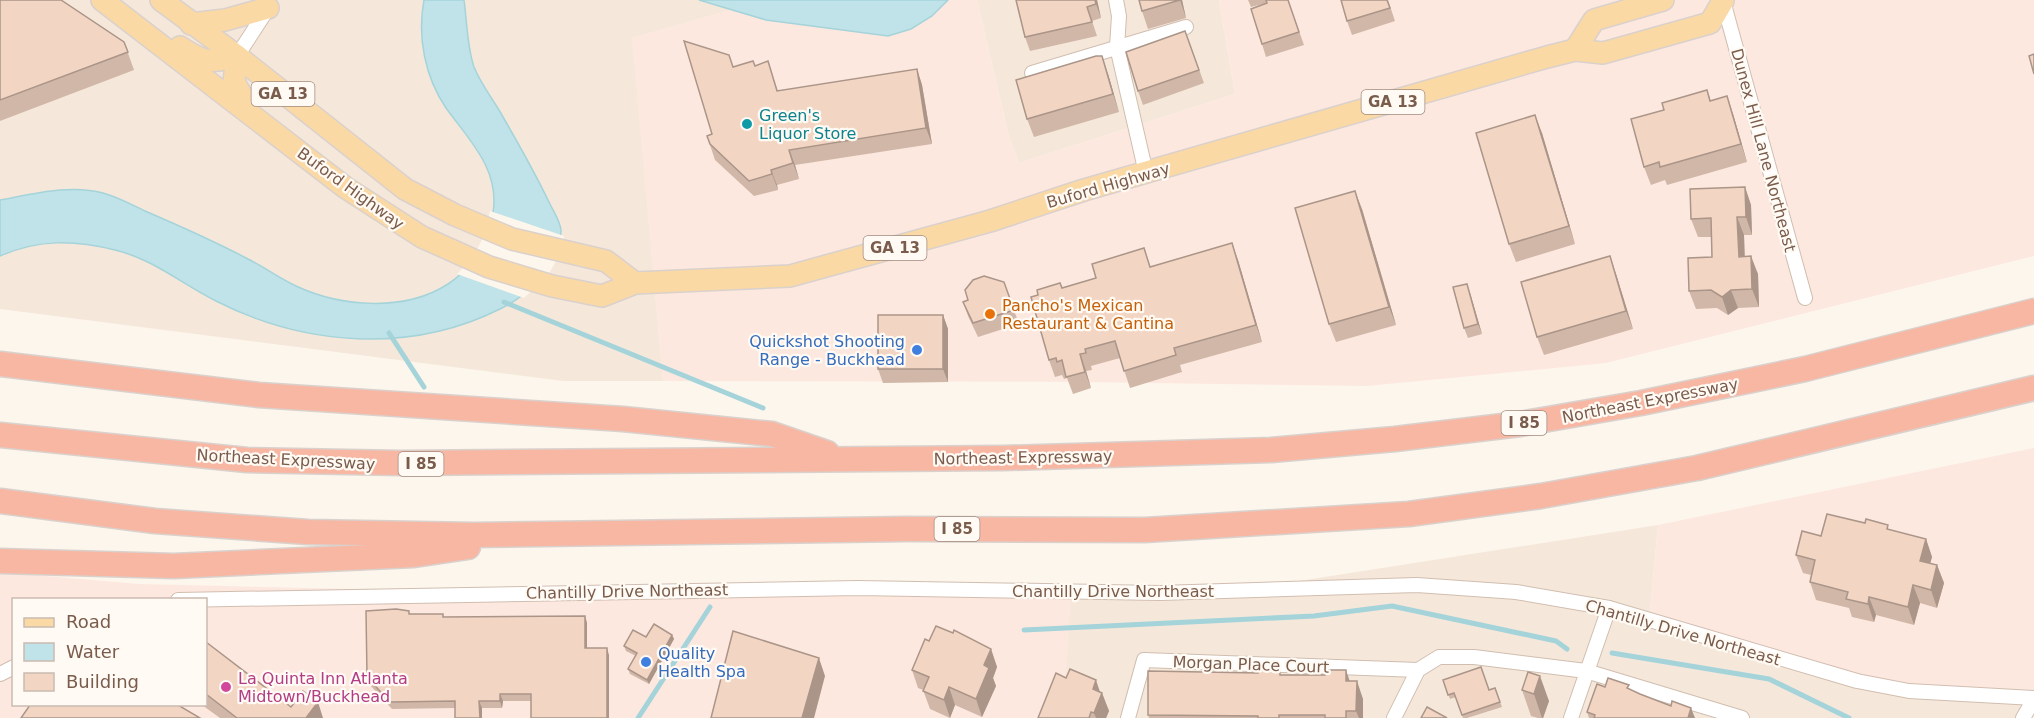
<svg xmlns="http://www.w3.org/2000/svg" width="2034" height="718" font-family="'DejaVu Sans',sans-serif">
<rect width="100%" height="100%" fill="#fdf6ec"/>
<g fill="#f5e8da">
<polygon points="0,0 766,0 633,38 663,381 563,381 0,309"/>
<polygon points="977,0 1219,0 1235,94 1019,163 1009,137"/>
<polygon points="1658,525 1649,622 1854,684 2034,690 2034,710 2028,718 1062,718 1071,588 1299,581"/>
</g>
<g fill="#fde8e0" fill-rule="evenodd">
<polygon points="766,0 977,0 1009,137 1019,163 1235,94 1219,0 2034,0 2034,256 1606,363 1367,386 1083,382 663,381 632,38"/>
<polygon points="2034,448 2034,690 1854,684 1649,622 1658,525"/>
<path d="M0 572 139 584 737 598 1071 588 1064 712 1062 718H0ZM14 600H206V704H14Z"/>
</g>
<g fill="#bfe3e8" stroke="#a5d3da" stroke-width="1.5">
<path d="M424 0H464C467 21 467 47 474 67 480 82 491 97 499 110 517 141 534 171 549 202 553 211 561 222 561 231 560 265 529 295 500 309 410 354 304 346 216 301 182 284 153 259 115 250 74 240 39 239 0 256V200C33 194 71 184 103 193 118 197 132 205 145 211 180 226 214 241 248 259 264 267 279 278 296 286 341 307 405 312 448 284 471 269 489 240 493 213 500 169 469 140 446 108 425 77 417 37 424 0Z"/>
<polygon points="699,0 948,0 932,16 911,29 888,36 766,20"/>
</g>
<polygon fill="#fdf6ec" points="490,211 564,236 561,253 548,275 524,298 457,274 473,257 484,236"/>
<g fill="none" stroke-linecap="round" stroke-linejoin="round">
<g stroke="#a5d3da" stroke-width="5">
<polyline points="504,302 763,408"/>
<polyline points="389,333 424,387"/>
<polyline points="1024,630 1314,616 1392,606 1556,641 1567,649"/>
<polyline points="1612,653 1769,679 1849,718"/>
<polyline points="638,718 710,607"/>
</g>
<defs>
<g id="minor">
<polyline points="1116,0 1119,16 1117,47 1146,173"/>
<polyline points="1723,1 1805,298"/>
<polyline points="237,56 269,7"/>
<polyline points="1032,73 1186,27"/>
<polyline points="178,600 858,588 1160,593 1417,585 1516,592 1609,608 1857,681 1909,691 2034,698"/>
<polyline points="0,674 14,667"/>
<polyline points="1128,718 1144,660 1418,670"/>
<polyline points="1394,718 1418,670 1439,657 1474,657 1586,671 1742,718"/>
<polyline points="1571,718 1609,608"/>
<polyline points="2023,718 2034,699"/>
</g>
<g id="primary">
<polyline points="102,0 346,188 422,237 489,267 552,286 602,296 635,283 790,276 990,221 1084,190 1547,57 1575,50 1603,53 1710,23 1723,1"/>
<polyline points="161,0 237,56 405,189 455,215 512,239 606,261 635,283"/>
<polyline points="191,24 225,20 268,8"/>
<path d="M180 47C204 63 209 63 237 56L234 82 247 105"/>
<polyline points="1575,50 1594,20 1663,0"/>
</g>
<g id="motorway">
<polyline points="0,364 259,395 623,419 772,434 827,453"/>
<polyline points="0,435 247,460 401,463 1004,458 1271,450 1395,439 1520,424 1641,403 1805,369 2034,311"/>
<polyline points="0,501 155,521 308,532 474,535 907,529 1145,530 1409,514 1541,496 1697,468 2034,388"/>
<polyline points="0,561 174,566 414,555 468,547"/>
</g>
</defs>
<use href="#minor" stroke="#d1beb0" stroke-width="16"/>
<use href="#primary" stroke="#dad1cd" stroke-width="24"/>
<use href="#motorway" stroke="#dad1cd" stroke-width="27"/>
<use href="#minor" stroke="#fff" stroke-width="14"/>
<use href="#primary" stroke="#fbd9a5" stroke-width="21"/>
<use href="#motorway" stroke="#f7b7a3" stroke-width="24"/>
</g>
<g fill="#d1b7a8">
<polygon points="0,0 124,42 134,70 0,121"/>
<polygon points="1016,0 1097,0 1101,18 1092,21 1097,36 1030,51 1025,37"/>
<polygon points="1139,0 1182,0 1186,18 1148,29 1142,11"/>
<polygon points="1248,0 1288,0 1304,45 1266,57 1262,44 1267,3 1251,7"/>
<polygon points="1388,0 1395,21 1352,35 1347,21"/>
<polygon points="1185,31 1204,83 1143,105 1138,91"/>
<polygon points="768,61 778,91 917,69 922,85 932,144 795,165 799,179 777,185 778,190 754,196 715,160 707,136 712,134 733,67 755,66"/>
<polygon points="1108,74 1119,112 1034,137 1027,119"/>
<polygon points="1707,90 1711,101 1733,114 1747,162 1667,185 1665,180 1651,185 1644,167 1664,110"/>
<polygon points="1542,133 1575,244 1516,262 1509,244"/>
<polygon points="1745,187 1751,205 1752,235 1744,235 1745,257 1758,274 1759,307 1738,308 1728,315 1717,308 1696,309 1689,291 1712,257 1711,237 1698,237 1691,219"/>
<polygon points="1362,209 1396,325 1336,342 1329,324"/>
<polygon points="1238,260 1262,342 1180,365 1182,372 1130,388 1120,358 1091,366 1092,370 1086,371 1091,388 1073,394 1067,378 1064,379 1062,375 1055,377 1049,360 1062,288 1151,266"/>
<polygon points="1616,274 1633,329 1544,355 1537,337"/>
<polygon points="1004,282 1019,324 978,337 968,316 963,302"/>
<polygon points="1470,293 1482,334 1468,338 1464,328"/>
<polygon points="943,315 948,329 948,382 883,383 878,369"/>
<polygon points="1890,530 1926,539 1932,557 1930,563 1937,565 1944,583 1937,608 1920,603 1914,625 1876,615 1874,622 1852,617 1849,608 1816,600 1810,582 1811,575 1803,573 1796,555 1821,536"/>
<polygon points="410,614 443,614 444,617 585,616 587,623 587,648 609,655 609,718 531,718 531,701 503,701 502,708 482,708 482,718 455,718 455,708 392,709 369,684 367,677"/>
<polygon points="672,635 674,639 649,684 630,674 628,669 636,656 626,651 624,646 646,637"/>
<polygon points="929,641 991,649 997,667 993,678 996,686 982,717 955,705 950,718 930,709 923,690 918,688 912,670"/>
<polygon points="206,642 291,707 323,718 220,718 202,705 206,705"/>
<polygon points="1528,672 1549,701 1543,718 1538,718 1531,716 1522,690"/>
<polygon points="1258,673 1282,675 1350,681 1363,699 1363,718 1149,718 1148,715"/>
<polygon points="1443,680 1489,690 1495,688 1502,707 1467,718 1463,718 1456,697 1450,699"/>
<polygon points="1605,687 1630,690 1695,718 1589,718 1587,712"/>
<polygon points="1100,692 1102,693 1109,711 1106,718 1038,718"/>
</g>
<g fill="#aa9588">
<polygon points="1095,0 1097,0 1101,18 1096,4"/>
<polygon points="1180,0 1182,0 1186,18"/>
<polygon points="1102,56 1108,74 1119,112 1113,94"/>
<polygon points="917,69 922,85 932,144 926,128"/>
<polygon points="1727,96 1733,114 1747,162 1741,144"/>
<polygon points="1535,115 1542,133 1575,244 1569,226"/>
<polygon points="789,150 795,165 799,179 793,163"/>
<polygon points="771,170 777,185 778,190 772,174"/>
<polygon points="1745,187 1751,205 1752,235 1746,217"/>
<polygon points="1355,191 1362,209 1396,325 1389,307"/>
<polygon points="1737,217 1744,235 1745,275 1739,257"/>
<polygon points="1232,243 1238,260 1262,342 1256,325"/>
<polygon points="1610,256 1616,274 1633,329 1626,311"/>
<polygon points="1751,256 1758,274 1759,307 1752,289"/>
<polygon points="1467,284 1470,293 1482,334 1478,324"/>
<polygon points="1731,290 1738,308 1728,315 1722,297"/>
<polygon points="943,315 948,329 948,382 943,369"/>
<polygon points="1080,354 1086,371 1091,388 1085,372"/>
<polygon points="1926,539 1932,557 1926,579 1920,561"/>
<polygon points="1937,565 1944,583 1937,608 1931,590"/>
<polygon points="1913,585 1920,603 1914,625 1908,607"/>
<polygon points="1869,597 1876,615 1874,622 1868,604"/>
<polygon points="585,616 587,623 587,655 585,648"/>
<polygon points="672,635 674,639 649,684 647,680"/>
<polygon points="607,648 609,655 609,718 607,718"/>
<polygon points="991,649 997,667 993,678 996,686 982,717 976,699 984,665"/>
<polygon points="819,658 825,676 814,718 802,718"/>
<polygon points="1346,670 1352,688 1346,681"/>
<polygon points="1540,676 1549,701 1543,718 1542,718 1534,694"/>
<polygon points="1096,680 1101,695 1102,693 1109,711 1106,718 1096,718 1094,713 1093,689"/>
<polygon points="1357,681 1363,699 1363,718 1359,718 1356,711"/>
<polygon points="949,687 955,705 950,718 944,700"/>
<polygon points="500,694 503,701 502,708 500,701"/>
<polygon points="479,701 482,708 482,718 480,718"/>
<polygon points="318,702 323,718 306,718"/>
<polygon points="1691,708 1695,718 1688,718"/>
</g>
<g fill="#f3d5c3" stroke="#aa9588" stroke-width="1.5">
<polygon points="0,0 61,0 124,42 128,52 0,100"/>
<polygon points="1016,0 1095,0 1096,4 1087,7 1092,22 1025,37"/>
<polygon points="1139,0 1180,0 1142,11"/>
<polygon points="1266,0 1288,0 1299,32 1262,44 1251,9 1267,3"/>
<polygon points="1341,0 1387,0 1390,8 1347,21"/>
<polygon points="1185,31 1199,70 1138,91 1126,52"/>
<polygon points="684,41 729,55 733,67 753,61 755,66 768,61 777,91 917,69 926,128 789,150 793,163 771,170 772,174 749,181 710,144 707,136 712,134"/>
<polygon points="2034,54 2034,74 2029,56"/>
<polygon points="1096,56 1102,56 1113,94 1027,119 1016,80"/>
<polygon points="1707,90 1710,101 1727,96 1741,144 1660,167 1659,162 1644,167 1631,119 1664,110 1662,103"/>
<polygon points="1535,115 1569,226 1509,244 1476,133"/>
<polygon points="1745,187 1746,217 1737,217 1739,257 1751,256 1752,289 1731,290 1722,297 1711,290 1689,291 1688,258 1712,257 1711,218 1691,219 1690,189"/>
<polygon points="1355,191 1389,307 1329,324 1295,208"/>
<polygon points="1232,243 1256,325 1174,348 1176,355 1124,371 1115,341 1085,349 1086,353 1080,354 1085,372 1066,377 1062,360 1057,362 1056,358 1049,360 1031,297 1038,295 1037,290 1060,283 1062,288 1096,278 1092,264 1144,248 1150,267"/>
<polygon points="1610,256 1626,311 1537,337 1521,282"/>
<polygon points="984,276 1004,282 1014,310 973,323 963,302 968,300 965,290 973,280"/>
<polygon points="1467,284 1478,324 1464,328 1453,287"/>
<rect x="878" y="315" width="65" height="54"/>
<polygon points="1827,514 1865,523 1866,519 1888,525 1887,529 1926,539 1920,561 1937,565 1931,590 1913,585 1908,607 1869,597 1868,604 1846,599 1848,592 1810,582 1815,560 1796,555 1802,531 1821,536"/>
<polygon points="396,609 409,611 409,614 443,614 443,617 585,616 585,648 607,648 607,718 531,718 531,694 500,694 500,701 479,701 480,718 455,718 455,701 390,702 367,677 366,611"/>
<polygon points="654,624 672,635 647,680 628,669 637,653 624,646 633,630 646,637"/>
<polygon points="936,626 953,633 954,630 991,649 984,665 989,668 976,699 949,687 944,700 923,691 929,677 912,670 925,639 929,641"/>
<polygon points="733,631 819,658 802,718 711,718"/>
<polygon points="206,642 291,707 303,691 318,702 306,718 237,718 206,694"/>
<polygon points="1481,667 1489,690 1495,688 1500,702 1462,715 1454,693 1448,695 1443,680"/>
<polygon points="1070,669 1096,680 1093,689 1102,693 1094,713 1091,712 1089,718 1038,718 1056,673 1066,678"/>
<polygon points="1258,669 1280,669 1280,675 1325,675 1325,670 1346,670 1346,681 1357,681 1356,711 1346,711 1346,718 1325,718 1325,715 1279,715 1279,718 1258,718 1258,716 1148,715 1148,671 1258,673"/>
<polygon points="1528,672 1540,676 1534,694 1522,690"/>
<polygon points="1608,678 1629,685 1627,688 1640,694 1671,706 1672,701 1691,708 1688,718 1690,718 1594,718 1595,715 1587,712 1597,684 1605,687"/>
<polygon points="30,705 178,705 200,718 21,718"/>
<polygon points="1427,707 1447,718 1421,718"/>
</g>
<circle fill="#0f9aa8" stroke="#fffaf3" stroke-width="2" cx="747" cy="124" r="6"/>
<circle fill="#e8710a" stroke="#fffaf3" stroke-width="2" cx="990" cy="314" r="6"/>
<g fill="#3f7fe0" stroke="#fffaf3" stroke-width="2">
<circle cx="917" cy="350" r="6"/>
<circle cx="646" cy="662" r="6"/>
</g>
<circle fill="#d1479c" stroke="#fffaf3" stroke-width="2" cx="226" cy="687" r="6"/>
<g text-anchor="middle" stroke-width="4.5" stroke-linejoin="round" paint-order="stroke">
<g fill="#fffaf3" stroke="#a28b7f" stroke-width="1.5">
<rect x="251.5" y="82" width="63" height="24" rx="4.5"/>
<rect x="1361.5" y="90" width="63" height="24" rx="4.5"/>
<rect x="863.5" y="236" width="63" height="24" rx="4.5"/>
<rect x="1501.5" y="411" width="45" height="24" rx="4.5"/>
<rect x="398.5" y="452" width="45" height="24" rx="4.5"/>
<rect x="934.5" y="517" width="45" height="24" rx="4.5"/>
</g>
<g font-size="15" font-weight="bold" fill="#7a5c4d">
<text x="283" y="99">GA 13</text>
<text x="1393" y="107">GA 13</text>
<text x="895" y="253">GA 13</text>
<text x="1524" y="428">I 85</text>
<text x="421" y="469">I 85</text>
<text x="957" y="534">I 85</text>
</g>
<g font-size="16" fill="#0d838f" stroke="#fffaf3" text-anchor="start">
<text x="759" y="121">Green's<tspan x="759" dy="18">Liquor Store</tspan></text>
</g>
<g font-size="16" fill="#7a5c4d" stroke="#fffaf3">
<text transform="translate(1764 150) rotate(75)" y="6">Dunex Hill Lane Northeast</text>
<text transform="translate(1108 185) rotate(-16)" y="6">Buford Highway</text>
<text transform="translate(351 188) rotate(36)" y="6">Buford Highway</text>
<text transform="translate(1650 400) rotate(-11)" y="6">Northeast Expressway</text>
<text transform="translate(1023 457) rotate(-1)" y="6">Northeast Expressway</text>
<text transform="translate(286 459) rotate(3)" y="6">Northeast Expressway</text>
<text transform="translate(627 591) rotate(-1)" y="6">Chantilly Drive Northeast</text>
<text x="1113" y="597">Chantilly Drive Northeast</text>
<text transform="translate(1683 632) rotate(16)" y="6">Chantilly Drive Northeast</text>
<text transform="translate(1251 664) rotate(2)" y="6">Morgan Place Court</text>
</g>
<g font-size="16" fill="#c56008" stroke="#fffaf3" text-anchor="start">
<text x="1002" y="311">Pancho's Mexican<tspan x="1002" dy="18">Restaurant &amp; Cantina</tspan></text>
</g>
<g font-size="16" fill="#366cbe" stroke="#fffaf3" text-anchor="end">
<text x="905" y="347">Quickshot Shooting<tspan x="905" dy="18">Range - Buckhead</tspan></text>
<text x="658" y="659" text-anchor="start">Quality<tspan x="658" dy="18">Health Spa</tspan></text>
</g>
<g font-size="16" fill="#b23c85" stroke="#fffaf3" text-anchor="start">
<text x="238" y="684">La Quinta Inn Atlanta<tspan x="238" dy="18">Midtown/Buckhead</tspan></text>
</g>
</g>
<rect x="12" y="598" width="195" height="108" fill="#fffaf3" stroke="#cabbb1" stroke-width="1.5"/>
<rect x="24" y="618" width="30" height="9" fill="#fbd9a5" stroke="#cabbb1" stroke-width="1.5"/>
<text x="66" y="628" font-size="18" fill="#7a5c4d">Road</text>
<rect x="24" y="643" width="30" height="18" fill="#bfe3e8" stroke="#cabbb1" stroke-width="1.5"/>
<text x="66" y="658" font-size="18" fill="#7a5c4d">Water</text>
<rect x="24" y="673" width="30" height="18" fill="#f3d5c3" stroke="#cabbb1" stroke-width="1.5"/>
<text x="66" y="688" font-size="18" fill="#7a5c4d">Building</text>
</svg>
